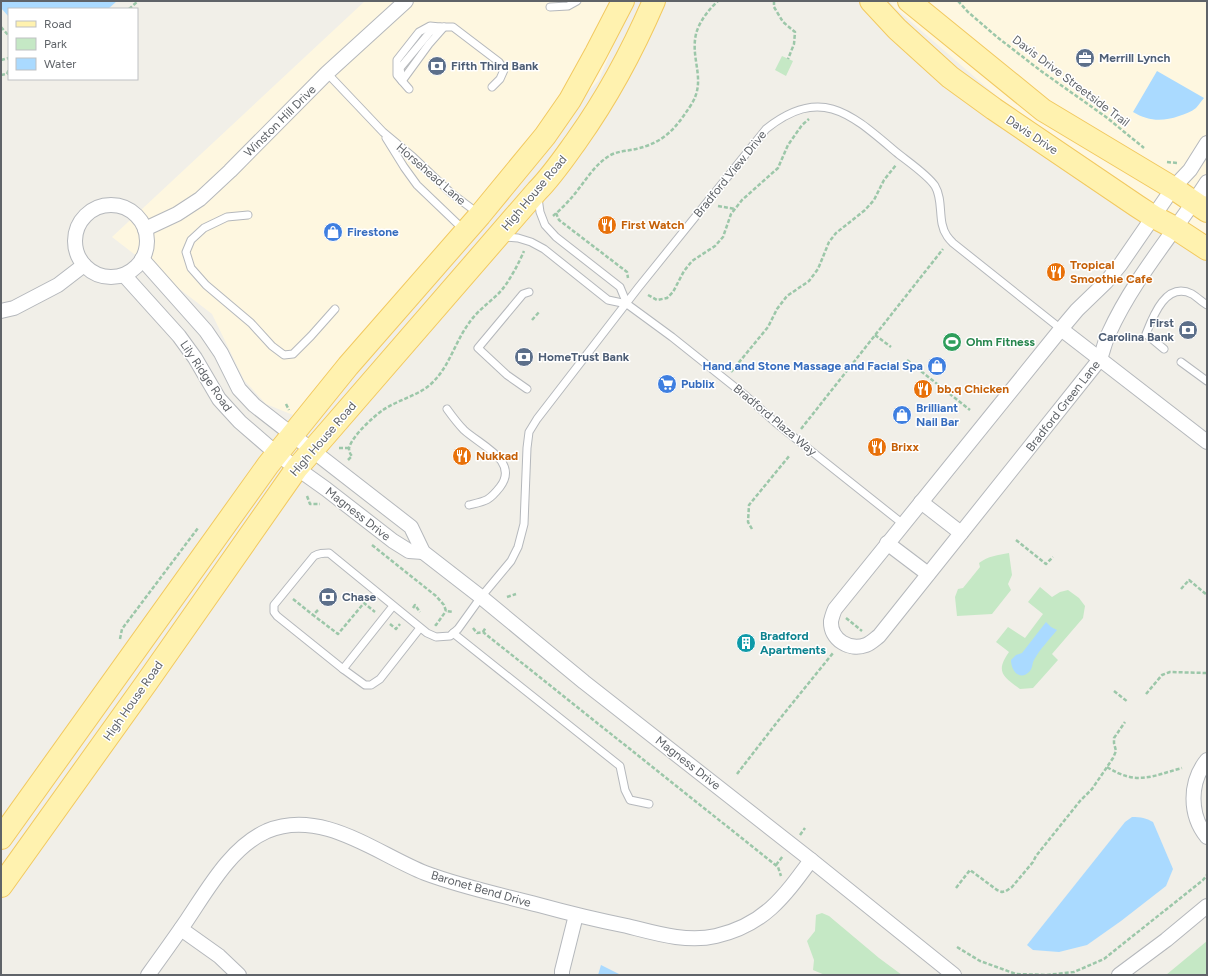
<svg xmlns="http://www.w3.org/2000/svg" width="1208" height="976" font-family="Figtree,sans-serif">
<rect width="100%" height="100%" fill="#f1efe8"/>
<g fill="#fef7e0">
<polygon points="365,1 632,1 599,80 293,415 266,404 244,380 212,314 112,237"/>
<polygon points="889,1 1207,1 1207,239 1024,120 894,7"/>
</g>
<g fill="#c5e8c5">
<polygon points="782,56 793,61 786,76 775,70"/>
<path d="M1009 553 1012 575 1008 584 1011 590 992 614 957 616 955 597 958 589 963 588 980 567 979 563C988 556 998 555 1009 553Z"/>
<path d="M1040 587 1052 597 1060 592 1068 590 1079 598 1085 606 1083 618 1052 654 1058 660 1042 678 1033 688 1020 689C1003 676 995 672 1009 652L996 642 1008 627 1025 638 1043 614 1028 602Z"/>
<polygon points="822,913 829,916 879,958 902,975 825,975 813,970 814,960 807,941 815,931 816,915"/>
<polygon points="1207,941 1207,975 1166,975"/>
</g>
<g fill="#aadaff">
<polygon points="1,1 117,1 108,9 9,9 9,17 1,8"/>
<path d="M1157 71 1204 98C1201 101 1199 105 1196 108 1191 112 1185 114 1179 116 1162 122 1148 121 1133 112Z"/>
<path d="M1046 622 1051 627 1057 630C1049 640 1040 649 1034 660 1032 663 1033 667 1030 671 1020 682 1011 671 1011 660L1016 655 1022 653Z"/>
<path d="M1132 817C1141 817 1146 818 1153 822L1173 869 1166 886 1121 921 1087 945 1059 952 1033 950 1027 945 1125 822Z"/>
<polygon points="601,965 621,975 598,975"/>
</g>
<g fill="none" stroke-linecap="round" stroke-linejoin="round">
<defs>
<g id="service">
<polyline points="550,7 568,6 577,1"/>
<polyline points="440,27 430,26 419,32 397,60 397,75 402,81 429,44 444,27"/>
<polyline points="327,73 383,132 413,157 451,193 479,214"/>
<polyline points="409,89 402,81 400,68 430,32 440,27 453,27 499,62 504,70 500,79 492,87"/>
<polyline points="386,138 404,167 417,185 464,230"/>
<polyline points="538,198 540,212 545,225 556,237 620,287 627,304"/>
<polyline points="248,215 227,217 204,228 191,240 186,252 191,268 206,285 251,323 272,346 284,355 293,354 311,336 335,309"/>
<polyline points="503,237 518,238 531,242 544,249 608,300 627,304 672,337 746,396 776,423 903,524"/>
<path d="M1164 349 1146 334C1153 316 1166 281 1192 294 1197 297 1202 302 1207 305"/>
<polyline points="1181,362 1207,381"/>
<polyline points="527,389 507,375 478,348 523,294 529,292"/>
<path d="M447 409C452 416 458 424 464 430 480 445 520 461 500 487 489 501 486 501 469 505"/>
<path d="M393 606 343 669 277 616 274 612V605L314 556C319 553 323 553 329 553L427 633 436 637 450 636 458 629 481 597 511 561 518 547 524 524 527 448 529 432 537 419 638 288 766 129C821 85 851 114 896 152 907 161 928 175 935 186 944 201 937 222 947 236 949 239 951 241 953 243L1061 329"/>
<polyline points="453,633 620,766 625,790 630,800 649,804"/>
<polyline points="343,669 365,685 371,685 380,679 420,628"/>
</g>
<g id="minor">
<path d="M1207 143 1190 170 1173 188 1120 265 1106 282 1077 310 1061 329 835 609C833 613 832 617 831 621 830 640 850 651 866 645 871 643 875 639 879 636L1100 359C1103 351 1105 341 1109 333 1134 278 1175 232 1207 182"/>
<circle cx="111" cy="241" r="36"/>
<polyline points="145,229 177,214 200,199 230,171 327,73 406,1"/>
<polyline points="142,259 206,331 221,353 239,389 254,405 411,527 423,552 481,597 584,682 811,860 954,975"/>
<polyline points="124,275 179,336 195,358 219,399 229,410 240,422 277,454 326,489 393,541 409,551 423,552"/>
<polyline points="1,311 14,308 58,285 84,265"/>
<polyline points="1061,329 1207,442"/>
<polyline points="921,502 961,533"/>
<polyline points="887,543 928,574"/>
<path d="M1207 760C1189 782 1189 815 1207 837"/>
<polyline points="181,929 219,956 239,975"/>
<path d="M148 975C161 957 174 939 187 920 208 889 231 847 267 831 322 808 377 854 425 873 462 887 501 895 539 905 568 913 597 920 627 926 655 933 687 943 716 936 764 925 784 897 811 860"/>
<polyline points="562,975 562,971 576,915"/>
<polyline points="1119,975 1166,940 1207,906"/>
</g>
<g id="primary">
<polyline points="871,1 897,29 950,77 994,109 1137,206 1154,217 1175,228 1207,249"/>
<polyline points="909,1 1043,110 1173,188 1207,211"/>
<polyline points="1,838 268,465 348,366 480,215 545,136 570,100 596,53 623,1"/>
<path d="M1 886 147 682 297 468 537 191C552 176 564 158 577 140 609 95 632 52 654 1"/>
</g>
</defs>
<use href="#service" stroke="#b5b8bc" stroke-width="9"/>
<use href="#minor" stroke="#b5b8bc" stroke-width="16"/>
<use href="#primary" stroke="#f2c960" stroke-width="24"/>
<g stroke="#9cc7a9" stroke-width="2.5" stroke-dasharray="4 2" stroke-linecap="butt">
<polyline points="774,1 774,7 783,22 795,32 794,44 788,59"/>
<polyline points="958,1 968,12 997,37 1041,71 1106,117 1144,148"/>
<polyline points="129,9 138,1"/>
<polyline points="1,27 9,36"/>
<polyline points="1,60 9,58"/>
<polyline points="1,75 7,74 9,69"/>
<polyline points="1167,162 1177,163"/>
<polyline points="718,206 735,209"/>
<polyline points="556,213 559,220 627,272 628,278"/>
<path d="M553 216C560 210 567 203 573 196 584 183 594 165 609 156 617 151 627 151 636 149 665 142 675 129 691 105 707 80 690 60 696 34 699 22 709 9 718 1"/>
<polyline points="648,295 657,300 667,298 673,292 684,271 692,261 715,246 723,237 731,214 742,200 778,168 788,145 802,125 809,119"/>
<polyline points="532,320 540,311"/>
<polyline points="875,335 891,347"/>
<polyline points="907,360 970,410"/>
<polyline points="731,372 768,327 777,309 787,296 809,281 818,269 829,242 836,233 865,210 874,200 884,180 896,165"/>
<polyline points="286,404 289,410"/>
<polyline points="801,429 943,249"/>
<polyline points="339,448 349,448"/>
<path d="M348 460 352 456C350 454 349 451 349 448 352 436 373 417 383 410 399 399 419 396 433 382 450 365 455 342 469 323 477 311 489 303 499 293 508 284 519 263 524 251"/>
<polyline points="307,496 310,504 320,504"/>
<polyline points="752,529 748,522 749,505 790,455"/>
<polyline points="1016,540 1046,564 1053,557"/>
<polyline points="372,545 436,596 444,605 446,611 453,612"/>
<polyline points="1181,589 1189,580 1207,595"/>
<polyline points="507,597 516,594"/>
<polyline points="293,599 313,615"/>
<polyline points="413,608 415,605 420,612"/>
<polyline points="318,610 313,615 338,634 364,603 375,612"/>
<polyline points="846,618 862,631"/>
<polyline points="390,624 396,629 400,624"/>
<polyline points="435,624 436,625 446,611"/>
<polyline points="473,628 477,633 483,632 778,867 781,876"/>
<polyline points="483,632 486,627"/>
<polyline points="120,639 122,629 198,528"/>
<polyline points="1114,691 1128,702"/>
<polyline points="1146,694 1162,675 1170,672 1207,673"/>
<path d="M1107 767C1137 786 1152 776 1182 768"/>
<polyline points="737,774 778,721 833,653"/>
<polyline points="800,835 805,828"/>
<polyline points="776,865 783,856"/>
<polyline points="956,888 970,870 997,890 1002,892 1006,891 1012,887 1033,862 1036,856 1080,801 1092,789 1107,767 1113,758 1116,751 1114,743 1114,738 1125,722"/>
<polyline points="957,947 980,961 1016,974 1047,975 1074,972 1104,959 1203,880 1207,875"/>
</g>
<use href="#service" stroke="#fff" stroke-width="7"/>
<use href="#minor" stroke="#fff" stroke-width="14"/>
<use href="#primary" stroke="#fff2af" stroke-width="22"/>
</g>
<defs>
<symbol id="office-disc" viewBox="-11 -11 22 22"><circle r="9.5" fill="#5c6f8a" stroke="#fff"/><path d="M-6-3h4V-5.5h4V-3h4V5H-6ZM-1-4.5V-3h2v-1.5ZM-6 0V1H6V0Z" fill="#fff"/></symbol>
<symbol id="bank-disc" viewBox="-11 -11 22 22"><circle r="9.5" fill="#5c6f8a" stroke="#fff"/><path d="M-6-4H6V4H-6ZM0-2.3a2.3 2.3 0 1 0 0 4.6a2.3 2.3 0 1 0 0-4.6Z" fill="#fff"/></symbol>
<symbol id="restaurant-disc" viewBox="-11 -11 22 22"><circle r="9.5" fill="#e8710a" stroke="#fff"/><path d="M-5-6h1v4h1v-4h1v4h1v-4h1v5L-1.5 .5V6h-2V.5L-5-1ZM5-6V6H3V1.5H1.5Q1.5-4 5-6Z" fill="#fff"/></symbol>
<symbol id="shop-disc" viewBox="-11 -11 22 22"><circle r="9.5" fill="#3f7fe0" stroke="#fff"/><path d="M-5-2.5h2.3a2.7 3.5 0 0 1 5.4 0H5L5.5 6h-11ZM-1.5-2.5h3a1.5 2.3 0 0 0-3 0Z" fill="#fff"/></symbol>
<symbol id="stadium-disc" viewBox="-11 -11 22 22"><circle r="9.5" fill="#2e9e5b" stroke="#fff"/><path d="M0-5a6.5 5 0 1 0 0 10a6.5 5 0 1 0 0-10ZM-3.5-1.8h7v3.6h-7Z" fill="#fff"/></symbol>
<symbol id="supermarket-disc" viewBox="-11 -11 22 22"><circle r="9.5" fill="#3f7fe0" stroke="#fff"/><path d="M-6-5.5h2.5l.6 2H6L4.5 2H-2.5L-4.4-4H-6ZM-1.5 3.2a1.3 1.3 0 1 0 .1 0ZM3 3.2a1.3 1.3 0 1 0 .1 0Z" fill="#fff"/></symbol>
<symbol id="building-disc" viewBox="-11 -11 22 22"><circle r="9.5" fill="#0f9aa8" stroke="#fff"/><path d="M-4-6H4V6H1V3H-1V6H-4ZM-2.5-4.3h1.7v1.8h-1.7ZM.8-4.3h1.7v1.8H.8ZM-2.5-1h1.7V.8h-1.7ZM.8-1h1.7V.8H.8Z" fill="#fff"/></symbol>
</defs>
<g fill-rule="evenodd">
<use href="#office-disc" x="1074" y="47" width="22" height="22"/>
<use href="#bank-disc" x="426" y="55" width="22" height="22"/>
<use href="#restaurant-disc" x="596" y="214" width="22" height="22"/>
<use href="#shop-disc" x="322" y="221" width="22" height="22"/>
<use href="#restaurant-disc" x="1045" y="261" width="22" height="22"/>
<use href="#bank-disc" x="1177" y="319" width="22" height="22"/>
<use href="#stadium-disc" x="941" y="331" width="22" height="22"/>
<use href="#bank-disc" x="513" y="346" width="22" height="22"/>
<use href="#shop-disc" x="926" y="355" width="22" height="22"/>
<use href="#supermarket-disc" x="656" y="373" width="22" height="22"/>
<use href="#restaurant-disc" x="912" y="378" width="22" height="22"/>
<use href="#shop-disc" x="891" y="404" width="22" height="22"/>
<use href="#restaurant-disc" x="866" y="436" width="22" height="22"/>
<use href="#restaurant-disc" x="451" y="445" width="22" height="22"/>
<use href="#bank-disc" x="317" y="586" width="22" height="22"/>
<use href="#building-disc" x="735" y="632" width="22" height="22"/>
</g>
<g text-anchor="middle" stroke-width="3" stroke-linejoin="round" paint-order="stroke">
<g font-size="12" font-weight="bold" fill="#4e5e75" stroke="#fff" text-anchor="start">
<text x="1099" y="62">Merrill Lynch</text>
<text x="451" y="70">Fifth Third Bank</text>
<text x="1174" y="327" text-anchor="end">First<tspan x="1174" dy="14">Carolina Bank</tspan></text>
<text x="538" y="361">HomeTrust Bank</text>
<text x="342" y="601">Chase</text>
</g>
<g font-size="12" fill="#5f6368" stroke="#fff">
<text transform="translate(1071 81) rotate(37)" y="4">Davis Drive Streetside Trail</text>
<text transform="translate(280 121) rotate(-45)" y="4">Winston Hill Drive</text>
<text transform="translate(1032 135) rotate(34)" y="4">Davis Drive</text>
<text transform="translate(431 174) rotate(41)" y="4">Horsehead Lane</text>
<text transform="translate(730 174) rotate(-51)" y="4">Bradford View Drive</text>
<text transform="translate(534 193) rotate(-50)" y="4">High House Road</text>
<text transform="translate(206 376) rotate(56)" y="4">Lily Ridge Road</text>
<text transform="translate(1063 406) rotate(-52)" y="4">Bradford Green Lane</text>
<text transform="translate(775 420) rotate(40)" y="4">Bradford Plaza Way</text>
<text transform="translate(323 439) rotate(-49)" y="4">High House Road</text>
<text transform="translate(358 514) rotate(38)" y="4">Magness Drive</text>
<text transform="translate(133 701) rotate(-55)" y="4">High House Road</text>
<text transform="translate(688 763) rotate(38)" y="4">Magness Drive</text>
<text transform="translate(481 889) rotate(16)" y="4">Baronet Bend Drive</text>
</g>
<g font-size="12" font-weight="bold" fill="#c56008" stroke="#fff" text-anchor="start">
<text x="621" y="229">First Watch</text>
<text x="1070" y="269">Tropical<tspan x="1070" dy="14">Smoothie Cafe</tspan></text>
<text x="937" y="393">bb.q Chicken</text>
<text x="891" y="451">Brixx</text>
<text x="476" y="460">Nukkad</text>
</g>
<g font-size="12" font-weight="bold" fill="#366cbe" stroke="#fff" text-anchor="start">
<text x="347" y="236">Firestone</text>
<text x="923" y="370" text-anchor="end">Hand and Stone Massage and Facial Spa</text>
<text x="681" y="388">Publix</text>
<text x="916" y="412">Brilliant<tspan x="916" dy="14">Nail Bar</tspan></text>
</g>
<g font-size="12" font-weight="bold" fill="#27864d" stroke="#fff" text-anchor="start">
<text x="966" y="346">Ohm Fitness</text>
</g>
<g font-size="12" font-weight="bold" fill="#0d838f" stroke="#fff" text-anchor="start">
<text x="760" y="640">Bradford<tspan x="760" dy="14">Apartments</tspan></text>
</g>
</g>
<rect width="1208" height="976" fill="none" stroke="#5f6368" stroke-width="4"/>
<rect x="8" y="8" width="130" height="72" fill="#ffffff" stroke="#bfc1c3"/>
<rect x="16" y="21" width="20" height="6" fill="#fff2af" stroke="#bfc1c3"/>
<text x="44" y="28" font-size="12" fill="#5f6368">Road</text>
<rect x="16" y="38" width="20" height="12" fill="#c5e8c5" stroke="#bfc1c3"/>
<text x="44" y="48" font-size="12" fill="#5f6368">Park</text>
<rect x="16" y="58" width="20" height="12" fill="#aadaff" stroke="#bfc1c3"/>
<text x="44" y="68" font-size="12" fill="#5f6368">Water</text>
</svg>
